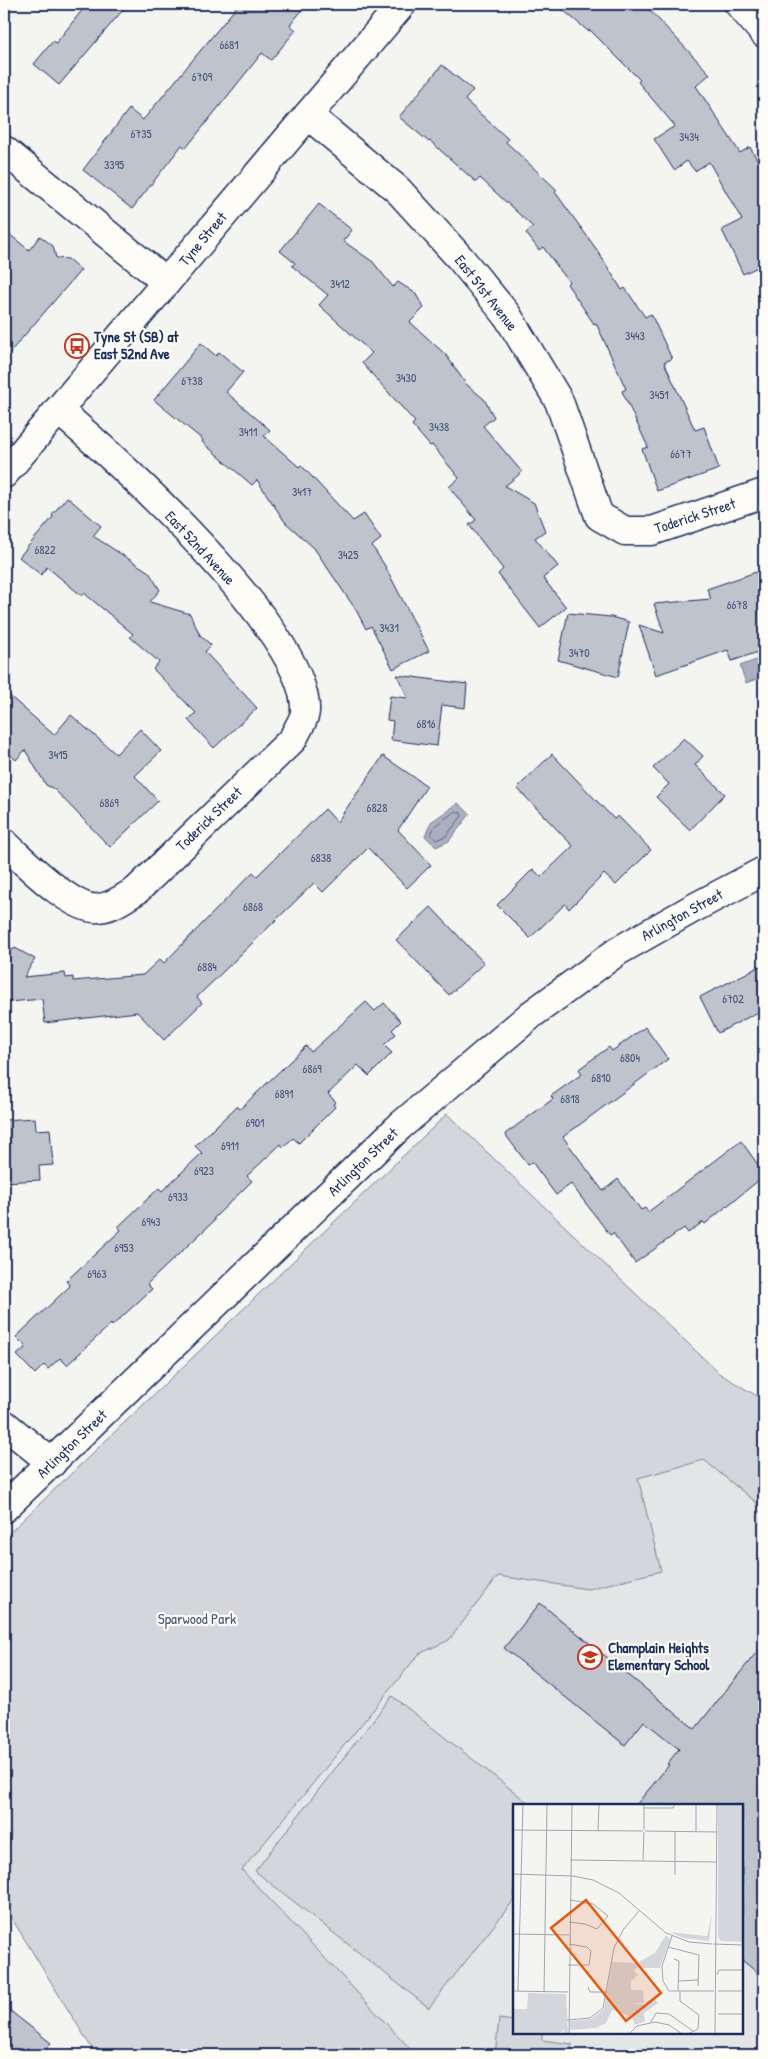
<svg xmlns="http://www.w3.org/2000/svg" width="768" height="2059" font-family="'Patrick Hand',sans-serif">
<rect width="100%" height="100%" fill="#f4f4f1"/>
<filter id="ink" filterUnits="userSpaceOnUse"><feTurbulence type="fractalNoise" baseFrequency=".02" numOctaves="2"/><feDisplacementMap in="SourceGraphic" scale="10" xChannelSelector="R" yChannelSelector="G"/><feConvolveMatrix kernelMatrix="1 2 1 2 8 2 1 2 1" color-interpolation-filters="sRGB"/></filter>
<g filter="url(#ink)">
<path fill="#e4e5e6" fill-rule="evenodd" d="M628 1397 764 1509V2055H416L242 1870ZM514 1805H742V2033H514Z"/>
<g fill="#d4d6db" stroke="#78829c">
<polygon points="447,1114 720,1374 764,1400 764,1509 704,1460 638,1478 661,1571 588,1589 498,1576 449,1640 419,1654 242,1870 416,2055 96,2055 4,1906 4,1538"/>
<polygon points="392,1696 531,1805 514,1805 514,1900 429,2008 255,1871"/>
<polygon points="499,2019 514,2021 514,2033 542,2033 542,2040 572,2044 571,2055 495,2055"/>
</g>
<g fill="#aab0bf" stroke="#717c98">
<polygon points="764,657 764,676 746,683 740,666"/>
<polygon points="458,803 470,814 449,841 436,847 425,836 431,822"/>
</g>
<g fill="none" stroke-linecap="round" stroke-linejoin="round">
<polygon stroke="#546385" stroke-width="1" points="456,811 461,813 462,816 446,836 436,840 431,834 435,826"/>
</g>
<g fill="#bfc3cc" stroke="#1b2f5e">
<polygon points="76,4 128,4 59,85 34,64 53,41 56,43 83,9"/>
<polygon points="239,4 307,4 290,25 296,30 271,60 262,53 186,148 182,145 132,209 83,170 129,109 143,120"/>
<polygon points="556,4 644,4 710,74 696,86 740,153 750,147 764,172 764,264 743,274 722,230 742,220 709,162 695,171 687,161 674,170 654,139 675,126 638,82 640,80 590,30 588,31"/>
<polygon points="442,65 473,90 465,100 508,139 506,142 557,190 555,192 597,250 622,290 625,288 645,317 651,314 672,359 664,362 695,430 704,427 719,469 657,491 642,449 648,447 622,391 626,389 596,323 594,324 567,284 569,282 543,247 539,250 526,233 533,227 480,178 476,182 430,141 429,142 399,117"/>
<polygon points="319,204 352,230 343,241 373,262 393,287 398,282 415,293 424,308 410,322 446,355 466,384 484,399 494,417 483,426 522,472 505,486 534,503 545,531 535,538 558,566 543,578 566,607 540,628 498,574 503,569 469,525 476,520 449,487 459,478 432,445 430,446 412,425 415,422 362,363 372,353 319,305 328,295 292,266 295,263 280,251"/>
<polygon points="4,230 29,250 40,236 53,246 56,258 68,259 81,270 4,359"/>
<polygon points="201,343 216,356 219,352 243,372 226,392 270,430 264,436 299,467 301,465 353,521 364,514 381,539 372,546 385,566 429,651 393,669 371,626 366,629 356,610 314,548 285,522 257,480 252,485 202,442 203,440 154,400"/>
<polygon points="67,497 101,526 93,536 149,572 160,590 150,602 190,614 200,635 211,645 205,652 257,708 214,748 188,720 196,713 153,669 159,662 130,637 133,634 84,593 82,596 47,567 41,575 19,557 53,517 52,515"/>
<polygon points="756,572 764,595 764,650 732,661 728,650 656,675 639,625 664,633 654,604 711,599 707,589"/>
<polygon points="568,613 611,617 629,622 618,677 558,660"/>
<polygon points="397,675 467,684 465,708 442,705 437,746 391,740 393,721 387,720 390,696 408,698"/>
<polygon points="4,691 54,735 71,715 116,754 140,729 161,751 135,776 158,801 110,847 54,789 46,785 25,750 16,760 4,749"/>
<polygon points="684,738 703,756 695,765 725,794 690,830 656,797 669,784 653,768"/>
<polygon points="552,754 614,819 618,816 651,850 616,885 604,874 569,909 565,904 530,938 497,905 533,869 541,877 573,846 517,788"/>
<polygon points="383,756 427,786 398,830 431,865 407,888 368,848 323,892 314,883 197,997 202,1003 164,1040 137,1012 45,1023 42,999 9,1002 4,1012 4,945 13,950 15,948 35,959 24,977 65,973 66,978 73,977 73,981 143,975 160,959 164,963 253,872 257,876 325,809 337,822"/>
<polygon points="431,907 484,963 449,995 396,940"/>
<polygon points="764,964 764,1009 718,1033 700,997"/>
<polygon points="366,1002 375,1011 384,1003 401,1021 392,1030 396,1034 384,1045 392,1053 369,1076 358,1065 328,1094 336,1102 333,1104 335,1107 299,1143 293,1138 283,1147 281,1144 249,1174 247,1176 252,1181 213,1219 215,1220 147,1284 152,1289 112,1326 111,1324 67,1365 60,1358 48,1369 44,1365 35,1374 17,1355 26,1347 16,1337 70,1286 66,1281 121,1230 118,1227 159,1188 162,1191 202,1153 195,1146 237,1106 240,1109 306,1046 311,1052"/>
<polygon points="645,1027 668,1059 563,1137 603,1191 618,1179 641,1210 645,1208 648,1212 741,1141 764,1173 764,1176 705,1224 703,1222 688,1233 684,1228 635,1263 613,1233 610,1235 571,1184 556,1195 532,1162 528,1165 505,1134 553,1099 551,1096 582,1074 579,1069 609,1047 612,1051"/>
<polygon points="35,1118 36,1130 50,1129 53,1165 39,1166 40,1180 4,1182 4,1120"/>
<polygon points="540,1603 695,1729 764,1643 764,1978 742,1960 742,1805 636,1805 669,1765 667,1764 679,1749 644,1721 625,1745 504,1648"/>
<polygon points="4,2006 51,2043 41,2055 4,2055"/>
</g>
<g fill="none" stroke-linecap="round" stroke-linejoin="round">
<defs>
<g id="minor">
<polyline points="739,4 764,33"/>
<polyline points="308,115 398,190 460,258 507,315 559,401 599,516 625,531 652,531 764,493"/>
<polyline points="4,150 166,282"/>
<polyline points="4,474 402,4"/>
<path d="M4 843C23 860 73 912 99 908 113 907 125 897 137 890L293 739C296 731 305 719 305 711 309 634 117 459 58 410"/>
<polyline points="4,1424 52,1463"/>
<polyline points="4,1508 400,1126 532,1014 618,951 690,910 764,871"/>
</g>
</defs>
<use href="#minor" stroke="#1b2f5e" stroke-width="31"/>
<use href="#minor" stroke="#fdfcf7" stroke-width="28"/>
</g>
</g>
<defs>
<symbol id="bus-ring" viewBox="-11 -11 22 22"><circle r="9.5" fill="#fdfcf7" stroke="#c8321e" stroke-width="1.5"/><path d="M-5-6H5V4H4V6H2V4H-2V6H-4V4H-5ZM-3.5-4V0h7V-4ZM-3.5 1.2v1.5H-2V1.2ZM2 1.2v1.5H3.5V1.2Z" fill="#c8321e"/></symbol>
<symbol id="school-ring" viewBox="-11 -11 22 22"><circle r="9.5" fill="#fdfcf7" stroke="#c8321e" stroke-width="1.5"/><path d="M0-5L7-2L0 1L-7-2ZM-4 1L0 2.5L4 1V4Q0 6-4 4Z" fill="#c8321e"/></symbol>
</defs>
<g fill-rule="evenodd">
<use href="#bus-ring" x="63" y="332" width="28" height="28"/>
<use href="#school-ring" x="576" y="1643" width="28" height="28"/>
</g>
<g text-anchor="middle" stroke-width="4.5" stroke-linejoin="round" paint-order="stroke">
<g font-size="12" fill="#44547a">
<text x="229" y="49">6681</text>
<text x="202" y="81">6709</text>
<text x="141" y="138">6735</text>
<text x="689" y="141">3434</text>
<text x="114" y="169">3395</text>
<text x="340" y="288">3412</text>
<text x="635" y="340">3443</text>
<text x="406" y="382">3430</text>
<text x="192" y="385">6738</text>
<text x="659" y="399">3451</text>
<text x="439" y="431">3438</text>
<text x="248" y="436">3411</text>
<text x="681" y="458">6677</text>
<text x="302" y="496">3417</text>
<text x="45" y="554">6822</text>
<text x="348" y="559">3425</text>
<text x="737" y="609">6678</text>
<text x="389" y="632">3431</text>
<text x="579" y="657">3470</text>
<text x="426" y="728">6816</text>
<text x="58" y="759">3415</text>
<text x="109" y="807">6869</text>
<text x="377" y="812">6828</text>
<text x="321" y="862">6838</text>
<text x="253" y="911">6868</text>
<text x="207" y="971">6884</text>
<text x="733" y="1003">6702</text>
<text x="630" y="1062">6804</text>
<text x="312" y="1073">6869</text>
<text x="601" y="1082">6810</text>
<text x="284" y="1098">6891</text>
<text x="570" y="1103">6818</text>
<text x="255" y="1127">6901</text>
<text x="230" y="1150">6911</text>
<text x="204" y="1175">6923</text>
<text x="178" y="1201">6933</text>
<text x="151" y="1226">6943</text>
<text x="124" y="1252">6953</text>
<text x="97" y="1278">6963</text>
</g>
<g font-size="15" fill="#1b2f5e" stroke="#fdfcf7">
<text transform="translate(203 239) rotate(-50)" y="5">Tyne Street</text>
<text transform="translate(486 293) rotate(52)" y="5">East 51st Avenue</text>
<text transform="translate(695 516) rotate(-18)" y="5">Toderick Street</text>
<text transform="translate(200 548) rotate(47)" y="5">East 52nd Avenue</text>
<text transform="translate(209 819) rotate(-44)" y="5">Toderick Street</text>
<text transform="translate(682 915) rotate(-29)" y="5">Arlington Street</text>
<text transform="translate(363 1162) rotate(-44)" y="5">Arlington Street</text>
<text transform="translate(72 1444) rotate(-44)" y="5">Arlington Street</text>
</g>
<g font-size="15" font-weight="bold" fill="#1b2f5e" stroke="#fdfcf7" text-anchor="start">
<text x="94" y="342">Tyne St (SB) at<tspan x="94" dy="17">East 52nd Ave</tspan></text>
<text x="608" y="1653">Champlain Heights<tspan x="608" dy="17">Elementary School</tspan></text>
</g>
<g font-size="15" fill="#49597d" stroke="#fdfcf7">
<text x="197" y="1624">Sparwood Park</text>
</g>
</g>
<g transform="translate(513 1804)">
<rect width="230" height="230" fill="#f4f4f1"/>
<path d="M205 0H230V138L208 137 205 133ZM199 110 196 137 170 134 156 128 194 132ZM153 131 157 135 147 164H123L121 167 125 171 118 177V186H130L131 199H119L133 201 134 197 141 194 145 199 131 209 132 217 122 221 119 213 99 206 93 219 83 224 57 226V217L78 215 91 205 99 158 124 159 142 149ZM15 189 53 190 55 230H50L52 225 46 230H0V205H14Z" fill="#d4d6db"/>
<path fill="none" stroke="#9da5b6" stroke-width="1" d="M131 4H160L162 0M0 26 130 27M131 26V0M85 27 86 0M132 27 204 28M183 27V0M57 56 204 58M130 57 131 28M0 70 60 72 80 76 106 89 153 129 176 138 199 140M162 71V27M56 118 72 120 84 125 95 112 80 100 57 96M0 130 56 131M200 140 230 141M155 143 186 151 185 182M161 155 166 157 165 187M55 161H76L78 147 74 143 56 140M204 171 206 166H230M166 177 185 176M75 183 77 188H94M0 187 55 188M5 187 10 0M156 187 150 177 149 162 159 132M156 187H201M167 187V197L186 211 185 225 175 230M205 187H230M31 188 34 0M205 210H230M54 216 77 214 90 204 101 144 110 126 126 107M138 218 143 209 156 210 180 227M56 230 59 0M116 230 124 222 142 218 156 221 169 230M202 230 204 0"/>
<path fill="#e8590c" fill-opacity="0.15" stroke="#e8590c" stroke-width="2.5" d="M73 96 148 189 113 217 38 124Z"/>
<rect width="230" height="230" fill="none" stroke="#1b2f5e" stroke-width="2.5"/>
</g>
<rect width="768" height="2059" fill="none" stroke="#fdfcf7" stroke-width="20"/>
<rect x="10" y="10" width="748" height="2039" fill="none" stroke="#1b2f5e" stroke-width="2" filter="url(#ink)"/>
</svg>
